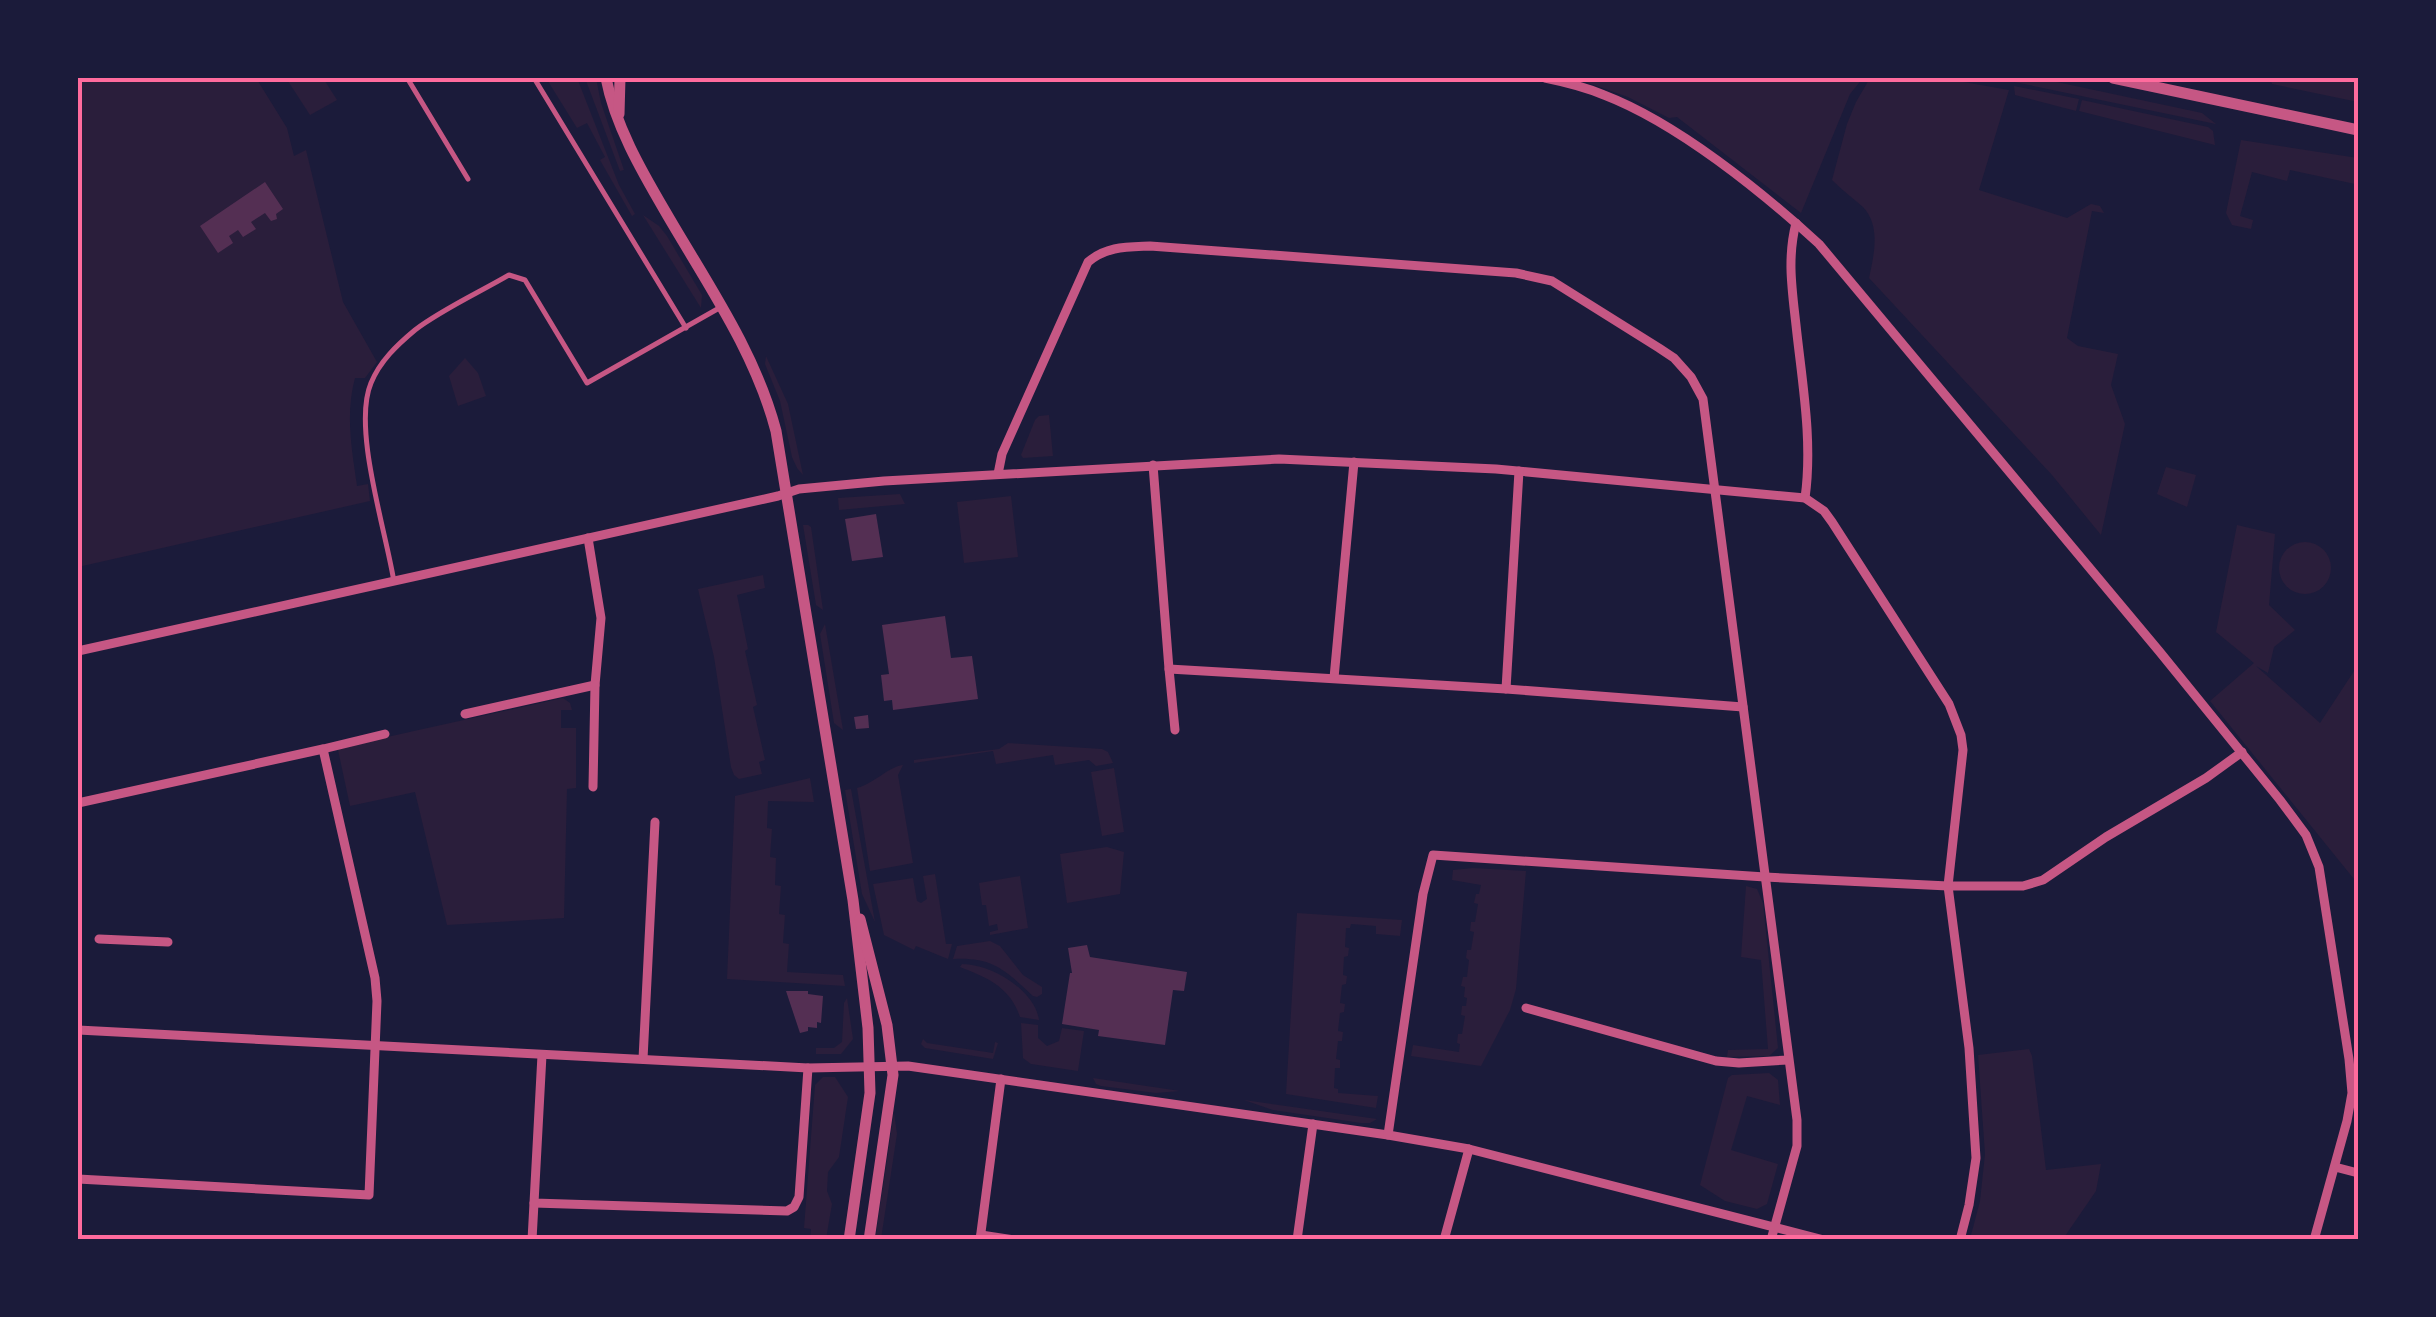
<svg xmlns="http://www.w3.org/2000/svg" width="2436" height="1317" font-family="Arial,sans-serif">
<rect width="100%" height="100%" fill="#1b1b3a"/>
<g fill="#2a1e3b">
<path d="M78 78H256L287 128 294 156 306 150 343 302 377 362 365 378H355C345 415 352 450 357 486L368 484 370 501 78 567Z"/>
<polygon points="286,78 323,78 337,100 310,115"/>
<polygon points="546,78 577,78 619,185 635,214 632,216 600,160 605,157 587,123 577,128"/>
<polygon points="585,78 596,78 601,103 624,170 620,171"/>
<polygon points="1574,78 1573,78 1863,78 1850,94 1801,213 1677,117 1669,118 1628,97"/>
<path d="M1870 78H1941L2009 90 1979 190 2067 218 2091 204 2100 206 2104 213 2092 211 2067 338 2078 346 2118 354 2111 385 2125 424 2101 535 2052 475 1869 278C1874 255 1881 226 1863 207 1853 198 1842 190 1832 180L1847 124 1856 102Z"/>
<polygon points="1995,78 2038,78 2202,113 2216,124"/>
<polygon points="2270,78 2358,79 2358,102 2272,84"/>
<polygon points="2014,86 2079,99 2076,111 2015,95"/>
<polygon points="2082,100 2208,127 2213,131 2215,145 2079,111"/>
<polygon points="2241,140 2358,158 2358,174 2355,184 2290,170 2287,181 2252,172 2240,216 2253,220 2251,229 2232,225 2226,213"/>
<polygon points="643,215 659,226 667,236 702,295 701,308"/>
<polygon points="766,356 788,404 803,475 797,468 792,457 780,401 765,364"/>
<polygon points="465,358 478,373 486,396 458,406 449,376"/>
<polygon points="1049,415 1053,456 1023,458 1021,455 1035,420 1039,416"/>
<polygon points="2166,467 2196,475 2187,507 2157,494"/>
<polygon points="900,494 905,504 839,510 838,498"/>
<polygon points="1011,496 1018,557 964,563 957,502"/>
<polygon points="803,525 808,525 811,527 823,610 816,605"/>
<polygon points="2237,525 2275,534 2269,605 2295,630 2274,647 2268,673 2256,666 2320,723 2358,665 2358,884 2210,701 2254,663 2216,632"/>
<circle cx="2305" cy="568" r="26"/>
<polygon points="763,575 765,588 737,595 748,649 745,651 757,705 753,707 765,760 759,762 762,774 739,779 734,775 731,767 714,657 698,589"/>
<polygon points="825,624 843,730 834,723 820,634"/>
<polygon points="563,698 570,703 572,710 561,710 561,728 576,728 576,788 567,789 564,918 447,925 415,792 350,806 338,750 342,747"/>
<polygon points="1008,743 1102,749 1108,752 1113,763 1096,766 1089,760 1055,765 1053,755 996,764 993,751 914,763 914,760 999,749"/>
<path d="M903 765 898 775 913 863 870 871 857 788C875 783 888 767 903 765Z"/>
<polygon points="1114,768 1124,832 1102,836 1091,772"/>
<polygon points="810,778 814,802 768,801 767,828 772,829 770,857 776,858 775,885 781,886 779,914 785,915 783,943 789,944 787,972 843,975 845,986 727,979 735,796"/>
<polygon points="851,789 875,922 862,894 845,790"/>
<polygon points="1107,847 1124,852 1120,894 1067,903 1060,854"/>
<polygon points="1473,868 1526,871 1516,989 1510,1010 1481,1066 1411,1056 1413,1045 1459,1052 1460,1044 1457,1043 1458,1034 1462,1034 1465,1016 1461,1015 1462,1006 1466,1006 1467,998 1464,997 1465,987 1461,986 1463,977 1467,977 1469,960 1466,958 1467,950 1471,950 1474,932 1470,931 1471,922 1475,922 1478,904 1474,903 1476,894 1479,894 1481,885 1452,880 1453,870"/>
<polygon points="935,874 946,944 952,944 948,959 916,946 914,950 884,935 873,884 913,878 917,901 921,903 927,899 923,876"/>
<polygon points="1020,876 1028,928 990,935 990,932 998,930 997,924 989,926 986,905 982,905 979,883"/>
<polygon points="1746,886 1757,889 1763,903 1778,1048 1769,1056 1727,1057 1728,1050 1768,1049 1761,960 1741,957"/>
<polygon points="1297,913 1402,920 1400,936 1376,934 1376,926 1351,924 1350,928 1346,928 1345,947 1349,948 1348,956 1344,957 1343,975 1347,976 1346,984 1342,985 1340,1003 1345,1004 1344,1012 1340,1013 1338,1031 1343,1032 1342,1041 1338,1041 1336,1059 1340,1060 1340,1068 1335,1068 1334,1088 1338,1089 1338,1093 1378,1096 1376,1108 1286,1094"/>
<path d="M990 941 1000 946 1023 975 1042 987V994L1037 997 1033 996C1005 970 993 957 953 959L957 946Z"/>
<path d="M962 964C991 964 1035 990 1039 1020L1020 1017C1010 987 988 978 960 967Z"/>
<polygon points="847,998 853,1039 841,1054 816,1054 816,1048 834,1048 842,1042 844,1003"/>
<polygon points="1021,1023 1038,1025 1038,1038 1047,1046 1059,1041 1062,1028 1084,1031 1078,1071 1031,1064 1023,1058"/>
<polygon points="923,1039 927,1043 993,1053 995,1042 998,1043 993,1059 925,1048 921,1044"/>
<polygon points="2029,1049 2032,1056 2046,1170 2101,1164 2096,1191 2063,1239 1970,1239 1980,1201 1985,1154 1978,1055"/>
<polygon points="1769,1073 1778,1080 1780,1105 1747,1096 1731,1150 1778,1164 1767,1204 1757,1209 1725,1201 1700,1185 1728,1078 1732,1075"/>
<polygon points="823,1077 835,1077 848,1097 839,1157 828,1172 827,1191 832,1204 826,1239 810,1239 811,1229 804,1228 815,1085"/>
<polygon points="1093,1078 1180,1091 1156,1093 1101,1086 1096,1084"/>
<polygon points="1244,1100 1377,1119 1370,1123 1361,1123 1273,1110"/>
<polygon points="894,1112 897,1134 881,1239 875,1240"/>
</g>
<g fill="#542f53">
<polygon points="265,182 283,209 276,214 277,219 271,221 265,213 251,222 256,229 243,237 238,230 229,236 233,243 218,253 200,226"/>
<polygon points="876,514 883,557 852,561 845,519"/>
<polygon points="945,616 951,658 972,656 978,699 893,710 892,700 884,701 881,675 889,674 882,625"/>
<polygon points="868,715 869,728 856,729 854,717"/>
<polygon points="1087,945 1090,957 1187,972 1184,991 1173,990 1165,1045 1098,1036 1099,1030 1062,1024 1070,973 1072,973 1068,948"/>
<polygon points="786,991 808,991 808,994 823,996 821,1023 817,1022 817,1028 808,1027 808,1031 800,1033"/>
</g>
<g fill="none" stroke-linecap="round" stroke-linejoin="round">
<g stroke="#c65784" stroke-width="5">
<polyline points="414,78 409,81 468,179"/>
<polyline points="534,78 686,328"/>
<path d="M394 582C386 531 352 428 371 383 380 361 397 345 415 330 441 310 480 292 509 275L525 280 587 383 721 307"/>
</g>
<g stroke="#c65784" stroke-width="9">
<path d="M1545 78C1565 82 1585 87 1604 95 1677 123 1761 191 1819 244L2159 651 2280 800 2306 835 2319 867 2349 1059 2352 1093 2347 1121 2314 1240"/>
<path d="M1796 223C1787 258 1792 289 1796 325 1802 382 1813 441 1805 498"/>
<polyline points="1153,465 1169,669 1506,689 1743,707"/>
<path d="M998 474 1002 454 1088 262C1107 246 1127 247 1150 246L1516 273 1552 281 1659 348 1674 358 1691 377 1703 399 1797 1120V1146L1771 1240"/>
<polyline points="78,651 778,496 799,489 884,481 1279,459 1496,469 1805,498 1824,511 1832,522 1949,704 1961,735 1963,750 1948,886 1969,1048 1976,1158 1969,1205 1960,1240"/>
<polyline points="1169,669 1175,730"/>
<polyline points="1334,678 1354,462"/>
<polyline points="1506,689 1519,471"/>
<polyline points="465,714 595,685 601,618 588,538"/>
<polyline points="323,749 385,734"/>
<polyline points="593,787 595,685"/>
<polyline points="78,803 323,749 375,978 377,1001 369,1195 78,1179"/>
<polyline points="99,939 168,942"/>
<polyline points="1526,1008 1716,1061 1739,1063 1788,1060"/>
<polyline points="78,1030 808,1068 908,1066 1388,1135 1469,1149 1824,1240"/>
<polyline points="542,1055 534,1203 787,1211 794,1207 799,1197 808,1068"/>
<polyline points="643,1059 655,822"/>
<polyline points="1388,1135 1423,894 1433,855 1765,877 1948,886 2023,886 2043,880 2106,837 2206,778 2242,752"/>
<polyline points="2335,1167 2358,1173"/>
<polyline points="981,1235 1014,1240"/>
<polyline points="532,1240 534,1203"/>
<polyline points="980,1240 1001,1079"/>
<polyline points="1297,1240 1313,1124"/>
<polyline points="1444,1240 1469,1149"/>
</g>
<g stroke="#c65784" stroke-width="11">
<path d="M606 78C615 125 641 170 665 211 706 282 755 351 776 431L853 900 868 1028 870 1093 849 1240"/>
<polyline points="2113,78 2358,130"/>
<polyline points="619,114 620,78"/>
<polyline points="860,919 887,1025 893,1075 869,1240"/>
</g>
</g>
<rect width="2436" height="1317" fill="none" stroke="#1b1b3a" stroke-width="160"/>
<rect x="80" y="80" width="2276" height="1157" fill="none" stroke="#ff6b9d" stroke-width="4"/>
</svg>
